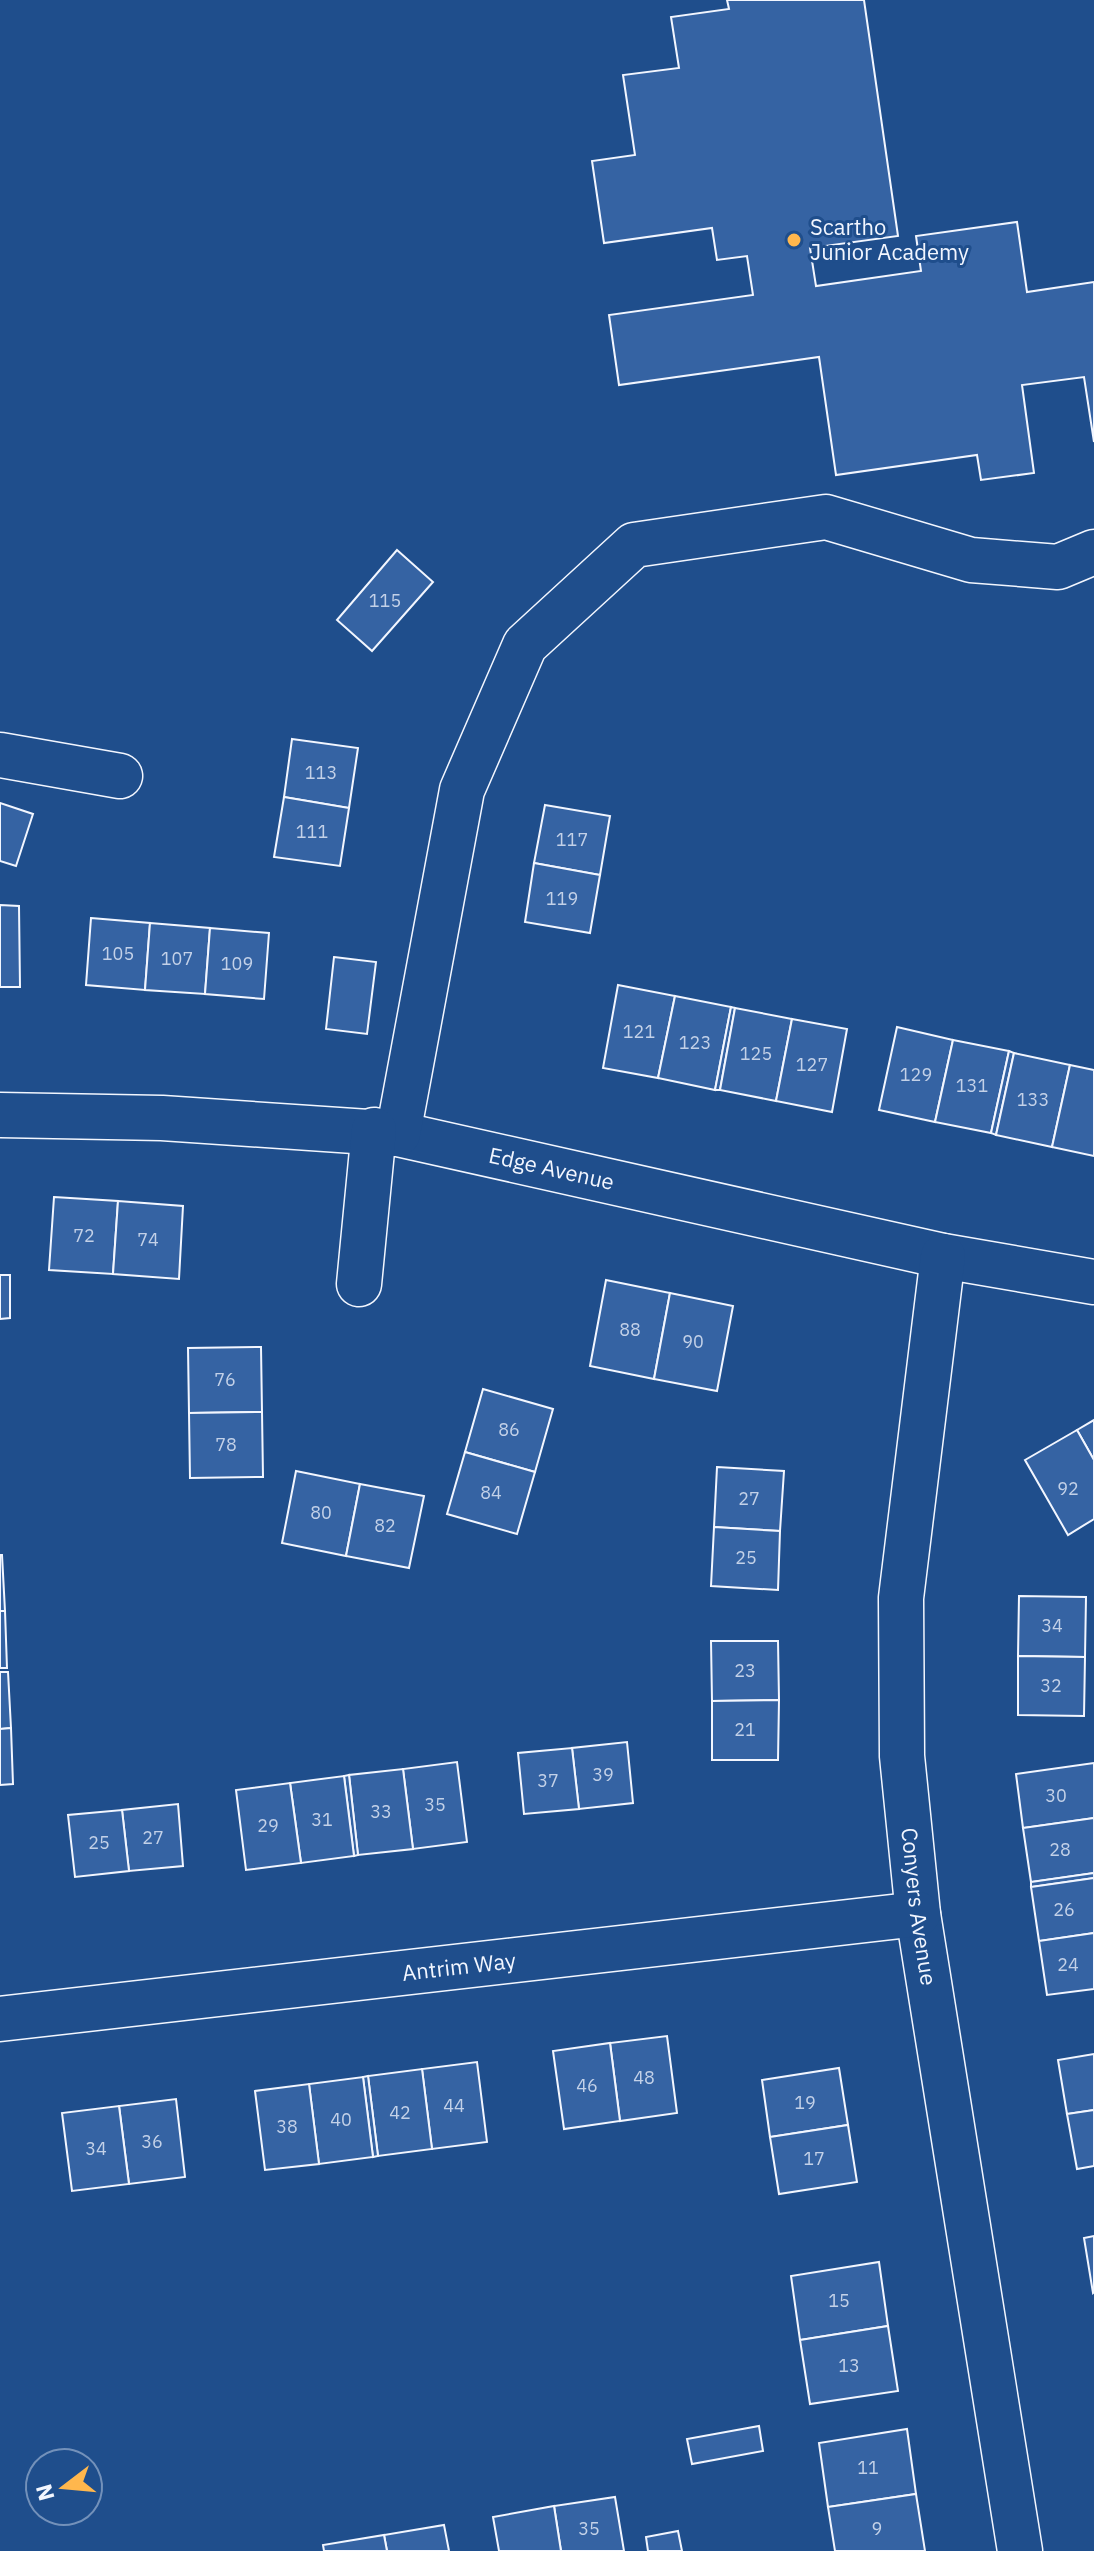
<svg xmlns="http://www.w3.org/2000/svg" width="1094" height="2551" font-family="'IBM Plex Sans',sans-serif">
<rect width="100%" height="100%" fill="#1f4e8c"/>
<g fill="#3563a3" stroke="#f2f6ff" stroke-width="2">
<polygon points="727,0 864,0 898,236 810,248 816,286 921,271 916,236 1017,222 1027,292 1094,282 1094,442 1084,377 1022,385 1034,473 981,480 977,455 836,475 819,357 619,385 609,315 753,295 747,256 717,260 712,228 604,243 592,161 635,155 623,75 679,68 671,17 729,9"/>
<polygon points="397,550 433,582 372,651 337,620"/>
<polygon points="292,739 358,748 349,808 284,797"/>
<polygon points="284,797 349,808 340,866 274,857"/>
<polygon points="0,803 33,814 16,866 0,861"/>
<polygon points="545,805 610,816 600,875 534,863"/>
<polygon points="534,863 600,875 590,933 525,922"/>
<polygon points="0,905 19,906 20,987 0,987"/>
<polygon points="91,918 150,923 145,990 86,985"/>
<polygon points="150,923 210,928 205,994 145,990"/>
<polygon points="210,928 269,933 264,999 205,994"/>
<polygon points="334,957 376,962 367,1034 326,1029"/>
<polygon points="618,985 675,996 658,1078 603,1068"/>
<polygon points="675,996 731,1007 715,1090 658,1078"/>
<polygon points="731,1007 735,1008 720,1090 715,1090"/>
<polygon points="735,1008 792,1019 776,1101 720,1090"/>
<polygon points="792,1019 847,1029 832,1112 776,1101"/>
<polygon points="897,1027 953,1040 935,1122 879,1110"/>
<polygon points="953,1040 1009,1051 991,1133 935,1122"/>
<polygon points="1009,1051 1014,1053 996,1135 991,1133"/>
<polygon points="1014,1053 1070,1065 1052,1147 996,1135"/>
<polygon points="1070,1065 1094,1070 1094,1156 1052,1147"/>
<polygon points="54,1197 118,1201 113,1274 49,1270"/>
<polygon points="118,1201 183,1206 179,1279 113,1274"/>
<polygon points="0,1275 10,1275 10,1318 0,1319"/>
<polygon points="606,1280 670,1293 654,1379 590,1366"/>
<polygon points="670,1293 733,1306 717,1391 654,1379"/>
<polygon points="261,1347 262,1412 189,1413 188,1348"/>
<polygon points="483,1389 553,1409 535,1472 465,1452"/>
<polygon points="262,1412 263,1477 190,1478 189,1413"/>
<polygon points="1094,1420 1094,1460 1077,1430"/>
<polygon points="1077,1430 1094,1460 1094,1519 1068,1535 1025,1460"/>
<polygon points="465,1452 535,1472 517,1534 447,1514"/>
<polygon points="717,1467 784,1471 780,1531 714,1527"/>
<polygon points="296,1471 360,1484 346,1556 282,1543"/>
<polygon points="360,1484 424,1496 409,1568 346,1556"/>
<polygon points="714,1527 780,1531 778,1590 711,1586"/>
<polygon points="0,1555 2,1555 5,1611 0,1611"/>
<polygon points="1019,1596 1086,1597 1085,1657 1018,1656"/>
<polygon points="0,1611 5,1611 7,1668 0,1668"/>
<polygon points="711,1641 778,1641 779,1700 712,1701"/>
<polygon points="1018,1656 1085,1657 1084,1716 1018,1715"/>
<polygon points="0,1672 8,1672 11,1728 0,1729"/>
<polygon points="779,1700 778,1760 712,1760 712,1701"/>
<polygon points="11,1728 13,1784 0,1785 0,1729"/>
<polygon points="627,1742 633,1803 579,1809 572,1748"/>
<polygon points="572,1748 579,1809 524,1814 518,1753"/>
<polygon points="457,1762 467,1842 413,1849 403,1769"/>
<polygon points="1094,1763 1094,1818 1023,1828 1016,1774"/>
<polygon points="403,1769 413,1849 358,1855 349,1775"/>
<polygon points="349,1775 358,1855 354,1856 344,1776"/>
<polygon points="344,1776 354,1856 301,1863 290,1783"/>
<polygon points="290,1783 301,1863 246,1870 236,1790"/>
<polygon points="178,1804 183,1866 129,1871 122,1810"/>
<polygon points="122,1810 129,1871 75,1877 68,1815"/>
<polygon points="1094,1818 1094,1873 1031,1882 1023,1828"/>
<polygon points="1094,1873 1094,1878 1031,1887 1031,1882"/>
<polygon points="1094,1878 1094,1933 1039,1941 1031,1887"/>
<polygon points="1094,1933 1094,1989 1047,1995 1039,1941"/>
<polygon points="667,2036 677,2113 620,2121 610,2043"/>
<polygon points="610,2043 620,2121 564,2129 553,2051"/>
<polygon points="1094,2054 1094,2110 1067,2114 1058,2060"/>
<polygon points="477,2062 487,2142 432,2149 422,2069"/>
<polygon points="839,2068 848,2125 770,2137 762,2080"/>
<polygon points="422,2069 432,2149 378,2156 368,2076"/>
<polygon points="368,2076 378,2156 373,2157 363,2077"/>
<polygon points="363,2077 373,2157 319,2164 309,2084"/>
<polygon points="309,2084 319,2164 265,2170 255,2091"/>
<polygon points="176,2099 185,2177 129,2184 119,2106"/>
<polygon points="119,2106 129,2184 72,2191 62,2113"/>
<polygon points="1094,2110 1094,2166 1077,2169 1067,2114"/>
<polygon points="848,2125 857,2182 779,2194 770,2137"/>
<polygon points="1094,2236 1094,2292 1093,2293 1084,2238"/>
<polygon points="879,2262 888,2326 800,2340 791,2276"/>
<polygon points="888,2326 898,2391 810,2404 800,2340"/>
<polygon points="759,2426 763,2451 692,2464 687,2439"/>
<polygon points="907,2429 916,2494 828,2507 819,2443"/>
<polygon points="916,2494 925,2551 835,2551 828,2507"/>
<polygon points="615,2497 624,2551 561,2551 554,2506"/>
<polygon points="554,2506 561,2551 499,2551 493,2517"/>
<polygon points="444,2525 449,2551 387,2551 384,2535"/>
<polygon points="678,2531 682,2551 648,2551 646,2537"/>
<polygon points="384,2535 387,2551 324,2551 323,2545"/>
</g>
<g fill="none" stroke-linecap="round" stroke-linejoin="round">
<defs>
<g id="minor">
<polyline points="0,755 120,776"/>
<path id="s1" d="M0 1115 162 1118 398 1134 943 1256 1094 1282"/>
<polyline points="398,1134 462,790 525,645 634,545 826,517 971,560 1058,567 1094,552"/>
<path id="s2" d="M943 1256 901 1598 902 1756 918 1914 1020 2551"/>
<polyline points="359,1284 374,1130"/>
<path id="s3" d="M0 2019 918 1914"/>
</g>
</defs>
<use href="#minor" stroke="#f2f6ff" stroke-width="47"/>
<use href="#minor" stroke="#1f4e8c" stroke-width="44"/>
</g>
<circle fill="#ffb74d" stroke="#1f4e8c" stroke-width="3" cx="794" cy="240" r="8"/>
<g text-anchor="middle" stroke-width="6" stroke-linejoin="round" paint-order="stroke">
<g font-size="18" fill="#c3d1e8">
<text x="385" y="607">115</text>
<text x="321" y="779">113</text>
<text x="312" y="838">111</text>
<text x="572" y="846">117</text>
<text x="562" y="905">119</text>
<text x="118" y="960">105</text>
<text x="177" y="965">107</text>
<text x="237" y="970">109</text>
<text x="639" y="1038">121</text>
<text x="695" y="1049">123</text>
<text x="756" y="1060">125</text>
<text x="812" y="1071">127</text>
<text x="916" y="1081">129</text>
<text x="972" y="1092">131</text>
<text x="1033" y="1106">133</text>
<text x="84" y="1242">72</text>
<text x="148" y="1246">74</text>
<text x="630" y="1336">88</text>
<text x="693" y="1348">90</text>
<text x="225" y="1386">76</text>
<text x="509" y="1436">86</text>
<text x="226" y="1451">78</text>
<text x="1068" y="1495">92</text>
<text x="491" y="1499">84</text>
<text x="749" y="1505">27</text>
<text x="321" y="1519">80</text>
<text x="385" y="1532">82</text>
<text x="746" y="1564">25</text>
<text x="1052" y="1632">34</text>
<text x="745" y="1677">23</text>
<text x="1051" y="1692">32</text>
<text x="745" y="1736">21</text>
<text x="603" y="1781">39</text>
<text x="548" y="1787">37</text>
<text x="1056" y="1802">30</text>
<text x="435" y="1811">35</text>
<text x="381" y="1818">33</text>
<text x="322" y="1826">31</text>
<text x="268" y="1832">29</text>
<text x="153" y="1844">27</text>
<text x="99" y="1849">25</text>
<text x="1060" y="1856">28</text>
<text x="1064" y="1916">26</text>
<text x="1068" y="1971">24</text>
<text x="644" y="2084">48</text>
<text x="587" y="2092">46</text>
<text x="805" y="2109">19</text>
<text x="454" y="2112">44</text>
<text x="400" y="2119">42</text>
<text x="341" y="2126">40</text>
<text x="287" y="2133">38</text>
<text x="152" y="2148">36</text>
<text x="96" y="2155">34</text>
<text x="814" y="2165">17</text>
<text x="839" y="2307">15</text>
<text x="849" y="2372">13</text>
<text x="868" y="2474">11</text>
<text x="589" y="2535">35</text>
<text x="877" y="2535">9</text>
</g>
<g font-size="22" fill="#f2f6ff" stroke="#1f4e8c" text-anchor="start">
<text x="810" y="235">Scartho<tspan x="810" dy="25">Junior Academy</tspan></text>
</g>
<g font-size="22" fill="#f2f6ff" stroke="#1f4e8c">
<text dy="8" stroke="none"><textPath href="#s1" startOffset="556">Edge Avenue</textPath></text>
<text dy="8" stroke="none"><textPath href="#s2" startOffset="654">Conyers Avenue</textPath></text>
<text dy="8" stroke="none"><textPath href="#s3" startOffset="462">Antrim Way</textPath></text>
</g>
</g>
<g transform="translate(64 2487) rotate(254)"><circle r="38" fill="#1f4e8c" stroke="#7391ba" stroke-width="2"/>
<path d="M0-6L14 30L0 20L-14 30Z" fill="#ffb74d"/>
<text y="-12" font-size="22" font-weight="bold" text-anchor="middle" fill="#f2f6ff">N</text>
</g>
</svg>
